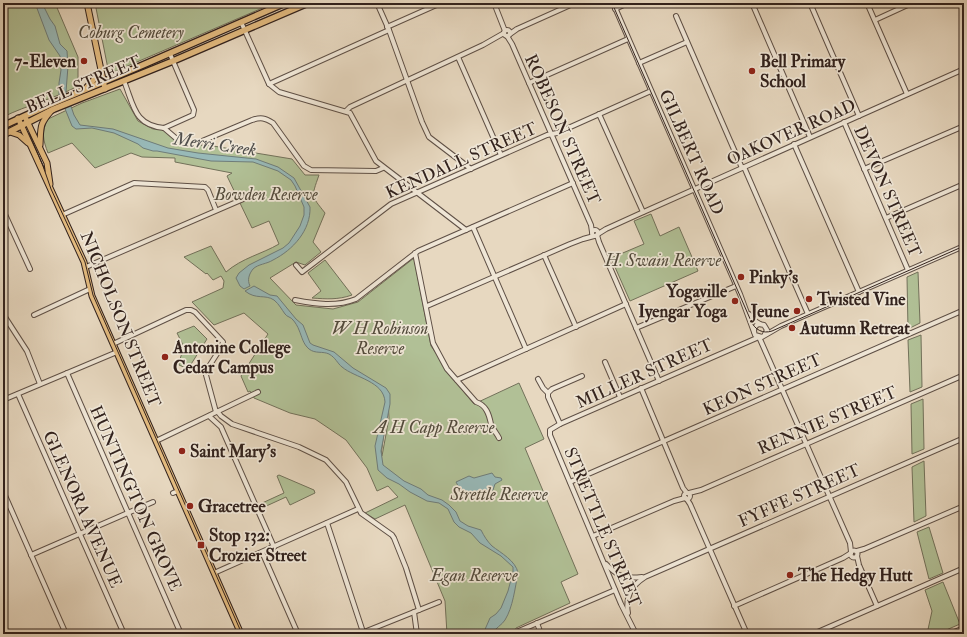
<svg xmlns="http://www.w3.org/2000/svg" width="967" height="637" font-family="'IM FELL Double Pica',serif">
<rect width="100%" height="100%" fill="#e7d8c0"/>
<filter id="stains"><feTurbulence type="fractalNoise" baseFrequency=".005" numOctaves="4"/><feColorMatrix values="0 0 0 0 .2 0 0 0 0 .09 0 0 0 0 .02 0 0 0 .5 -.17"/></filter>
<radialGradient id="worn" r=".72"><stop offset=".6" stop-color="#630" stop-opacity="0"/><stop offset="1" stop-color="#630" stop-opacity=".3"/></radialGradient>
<g fill="#b1c096" stroke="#72715a" fill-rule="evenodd">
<path d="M3 3H55L78 57V86C54 99 27 105 3 117Z"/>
<polygon points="95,3 274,3 109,74"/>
<path d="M120 89 138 121 153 129H163L179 143 190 146 207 145 292 159 305 175H319C311 198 311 195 325 213L313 242 321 252 305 265 296 262 270 278 296 305 333 309 358 302 414 258 431 346 464 392 474 404 519 383 544 439 525 448 578 574 561 582 570 603 516 628 514 634H447L445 601 405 505 375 519 365 513 398 497 388 486 377 491 367 468 346 440 315 419 290 413 254 398 250 391 248 392 241 376 268 334 244 313 214 325 192 302 223 288 224 281 221 276 213 280 207 273 206 274 184 257 211 246 226 272C242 258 262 254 279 244L269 221 252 228 227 176 232 173 175 162V158L142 157 131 153 95 168 72 143 48 153C43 140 41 132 48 119L82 103ZM388 401 389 418 382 456H381Z"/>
<polygon points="651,214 660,236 679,227 698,271 630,301 611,258 644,244 634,221"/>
<path d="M325 260 352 295C338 300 326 299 312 298L321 291 308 273Z"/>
<polygon points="918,272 920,323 908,329 907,277"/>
<polygon points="194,326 207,339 188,369 179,365 179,362 184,347 177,333"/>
<polygon points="921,335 922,387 910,392 908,340"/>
<polygon points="923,399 924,449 912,454 911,404"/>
<polygon points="924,461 926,516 914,522 912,467"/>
<polygon points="279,475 314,490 315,493 290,505 286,497 262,508 260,504 284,493 277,476"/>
<polygon points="929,527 943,573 929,579 917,532"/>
<polygon points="943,582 960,624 937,634 927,634 932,611 925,590"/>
</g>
<g fill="#98b9b8" stroke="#6f7d7a">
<path d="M35 3H42L50 19 55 26 60 44 67 51 68 66 66 92 74 115 80 125 113 129 168 148 198 153 256 159 278 167 294 178 310 207C311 230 293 250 273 260 267 264 258 264 253 269 249 274 247 280 250 286L244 289 240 286 236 278 239 273 249 265 283 248 289 243 300 226 304 215V207L295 186 291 180 278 171 253 162 211 161 157 151H153L143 148 138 144 114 133 92 128 76 129 72 126 59 94V83L61 70 60 56 49 40Z"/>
<path d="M254 286 270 295 277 296 296 319 303 325 310 343 313 345 334 352 353 368 386 388 390 394V404L381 451 383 465 404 481 421 489 428 495 442 500 449 505 456 512 460 521 468 526 481 530C484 536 487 541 492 546 501 553 516 561 518 573 515 588 513 607 505 620 502 625 495 628 492 634H483L490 618 496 614 501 608 508 591 513 572V567L501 556 480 543 471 533 459 527 454 522 448 509 439 503 427 501 410 492 399 484 387 478 378 470 375 446 385 402C384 381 355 378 342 367 337 363 336 358 329 354 323 351 315 354 309 349 303 344 302 337 299 330 298 327 295 322 293 320 291 317 287 317 285 314 282 310 279 304 274 300 265 294 256 300 245 291Z"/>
<polygon points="492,473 495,477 501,478 502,480 495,484 493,490 477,495 474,498 463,495 456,482 469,476 474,478"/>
</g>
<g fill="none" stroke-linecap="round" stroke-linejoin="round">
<defs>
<g id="minor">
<polyline points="377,3 389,30 422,122 429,137 471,169"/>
<polyline points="494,3 505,31"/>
<polyline points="613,3 740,294 754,332"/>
<polyline points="752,3 810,137"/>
<polyline points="810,3 859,116"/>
<polyline points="867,3 907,94"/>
<polyline points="615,9 628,3"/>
<polyline points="676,16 742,168"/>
<polyline points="875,20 912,3"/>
<polyline points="241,22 269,84 279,92 350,113 376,161 466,230"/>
<polyline points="387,27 441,3"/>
<circle cx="507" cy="33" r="3"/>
<polyline points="510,34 517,29 575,3"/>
<polyline points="507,36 512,44 591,225 592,232"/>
<polyline points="458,57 501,155"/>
<polyline points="639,63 687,42"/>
<path d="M124 81C134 106 134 125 164 128"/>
<polyline points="529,83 628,39"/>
<polyline points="269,84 389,30"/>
<polyline points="346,111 350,107 483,45 504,33"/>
<polyline points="599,114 643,212"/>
<polyline points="844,122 908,270"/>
<path d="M164 128 178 140 195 144 252 120C261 117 265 118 273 123L304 166 311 170 376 171 383 168"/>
<polyline points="164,128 193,115 194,110 170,54"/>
<polyline points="794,144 859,292"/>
<polyline points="744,167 808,314"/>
<polyline points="864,169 964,126"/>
<polyline points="3,210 30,269"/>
<polyline points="62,215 134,183 205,187 208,190 216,210"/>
<polyline points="886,218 964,184"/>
<polyline points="473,227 526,349"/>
<circle cx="595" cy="233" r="3"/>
<polyline points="598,234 606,229 639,214 964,69"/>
<polyline points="597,235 599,242 659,381"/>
<path d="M415 253 433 343 447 369 476 402C486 405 489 414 491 424 492 428 497 434 499 438"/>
<polyline points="544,255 576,327"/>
<polyline points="296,265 302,272 391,204 547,135 557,133 651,91"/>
<polyline points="86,267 248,197"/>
<path d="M295 300C316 304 336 307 356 299L418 251 573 183"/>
<polyline points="427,306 570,244 583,239 594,236"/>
<polyline points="3,314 27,351 40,384"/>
<polyline points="749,314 755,321 760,324"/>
<polyline points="34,315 90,289"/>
<polyline points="636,328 736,286"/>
<path d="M765 334 767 330 764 325 759 324C754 326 753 330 755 335L762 337 781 326 964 246"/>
<polyline points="759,337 850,543 851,552"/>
<polyline points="113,344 186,310 191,310 195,312 223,342 222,346 206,371 206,375 216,412"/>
<polyline points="605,362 620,397"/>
<polyline points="67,373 181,634"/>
<polyline points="538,379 543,388 548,393 548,397 560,424"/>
<polyline points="457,380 626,304"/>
<polyline points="641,388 683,488 687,493"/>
<polyline points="548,393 552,389 582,376"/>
<polyline points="18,394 124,634"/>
<polyline points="3,400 117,352"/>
<polyline points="217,411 221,416 232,424 299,447 326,460 346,482 361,513 392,535 394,538 406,568 419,610"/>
<polyline points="209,416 221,427 274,547"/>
<polyline points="156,441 258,392"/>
<polyline points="570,482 964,310"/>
<polyline points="3,491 66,634"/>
<polyline points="173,493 178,491"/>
<polyline points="689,493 701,490 964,375"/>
<circle cx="687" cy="496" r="3"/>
<polyline points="686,498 690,504 747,634"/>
<polyline points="327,523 363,632"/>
<polyline points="593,536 674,501 685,498"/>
<circle cx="854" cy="554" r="3.5"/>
<polyline points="857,551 864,549 964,506"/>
<polyline points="262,552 298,634"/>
<polyline points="31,555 153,502"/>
<polyline points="857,556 859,565 877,606"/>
<path d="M606 564C618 577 625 579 642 577"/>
<polyline points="214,573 358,509"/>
<polyline points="734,606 843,558 851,553"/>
<polyline points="414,612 417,634"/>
<path d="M628 613C625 597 631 586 645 577L964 438"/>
<polyline points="537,623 541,634"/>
<polyline points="3,626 7,634"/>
<polyline points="514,633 615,590"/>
<polyline points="359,634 439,602"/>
<polyline points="636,634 621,604 550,435 550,430 560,424 759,337"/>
<polyline points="813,634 964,568"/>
<polyline points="949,634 964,628"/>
</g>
<g id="major">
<polyline points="87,3 105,89"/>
<polyline points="85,89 101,72"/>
<polyline points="18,118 84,262 92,296 241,634"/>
<polyline points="26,119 47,163 50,184"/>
<polyline points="10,132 19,135 28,143"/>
<path d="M40 145C41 127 39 125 51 111"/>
</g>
<g id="highway">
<polyline points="3,126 51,104 136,68 285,3"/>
<polyline points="3,135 54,109 173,61 308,3"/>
</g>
</defs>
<use href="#minor" stroke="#5f5046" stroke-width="6"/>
<use href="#major" stroke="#32221d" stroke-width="7"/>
<use href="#highway" stroke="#32221d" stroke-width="8"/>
<use href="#minor" stroke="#efe6d6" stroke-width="4"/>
<use href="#major" stroke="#e4bc80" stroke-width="5"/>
<use href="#highway" stroke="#e4bc80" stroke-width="5.5"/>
<g stroke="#32221d" stroke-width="1">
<path d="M612 3 751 321C755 330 763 334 772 331L964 246"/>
<polyline points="29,133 43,166 51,189 85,262 93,295 242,634"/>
</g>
</g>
<g fill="#8f2418" stroke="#efe6d6" stroke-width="1.5">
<circle cx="84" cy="61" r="4"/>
<circle cx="752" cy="71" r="4"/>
<circle cx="741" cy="277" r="4"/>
<circle cx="809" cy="299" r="4"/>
<circle cx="735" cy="301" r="4"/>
<circle cx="797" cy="311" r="4"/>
<circle cx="792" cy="328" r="4"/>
<circle cx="165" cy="357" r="4"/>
<circle cx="182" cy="451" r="4"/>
<circle cx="190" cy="506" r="4"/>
<rect x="197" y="541" width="8" height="8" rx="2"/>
<circle cx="790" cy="575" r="4"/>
</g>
<g text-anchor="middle" stroke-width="3.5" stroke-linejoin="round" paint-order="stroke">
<g font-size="17" font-style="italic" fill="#524a3b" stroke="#efe6d6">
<text x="131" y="38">Coburg Cemetery</text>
<text x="266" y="200">Bowden Reserve</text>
<text x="663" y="266">H. Swain Reserve</text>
<text x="380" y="334">W H Robinson<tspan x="380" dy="20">Reserve</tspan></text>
<text x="434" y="433">A H Capp Reserve</text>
<text x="499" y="500">Strettle Reserve</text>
<text x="474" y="581">Egan Reserve</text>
</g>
<g font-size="17" font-weight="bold" fill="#32221d" stroke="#efe6d6" text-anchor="start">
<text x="76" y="67" text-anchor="end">7-Eleven</text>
<text x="760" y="67">Bell Primary<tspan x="760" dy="20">School</tspan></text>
<text x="749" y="283">Pinky's</text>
<text x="727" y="297" text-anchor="end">Yogaville<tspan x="727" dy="20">Iyengar Yoga</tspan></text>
<text x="817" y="305">Twisted Vine</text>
<text x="789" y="317" text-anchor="end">Jeune</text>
<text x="800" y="334">Autumn Retreat</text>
<text x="173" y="353">Antonine College<tspan x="173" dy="20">Cedar Campus</tspan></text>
<text x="190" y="457">Saint Mary's</text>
<text x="198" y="512">Gracetree</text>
<text x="209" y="541">Stop 132:<tspan x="209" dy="20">Crozier Street</tspan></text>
<text x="798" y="581">The Hedgy Hutt</text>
</g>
<g font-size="17" fill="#32221d" stroke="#efe6d6">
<text transform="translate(83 84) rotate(-23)" y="6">BELL STREET</text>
<text transform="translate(563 129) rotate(66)" y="6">ROBESON STREET</text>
<text transform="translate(791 132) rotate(-24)" y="6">OAKOVER ROAD</text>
<text transform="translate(692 152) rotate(66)" y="6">GILBERT ROAD</text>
<text transform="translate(461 160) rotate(-24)" y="6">KENDALL STREET</text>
<text transform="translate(888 191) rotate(66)" y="6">DEVON STREET</text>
<text transform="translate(121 319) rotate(68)" y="6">NICHOLSON STREET</text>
<text transform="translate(644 373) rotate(-24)" y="6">MILLER STREET</text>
<text transform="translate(762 384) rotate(-24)" y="6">KEON STREET</text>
<text transform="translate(827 420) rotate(-23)" y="6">RENNIE STREET</text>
<text transform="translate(799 495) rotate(-24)" y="6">FYFFE STREET</text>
<text transform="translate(136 498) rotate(66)" y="6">HUNTINGTON GROVE</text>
<text transform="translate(83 509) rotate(66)" y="6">GLENORA AVENUE</text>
<text transform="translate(603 527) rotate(67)" y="6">STRETTLE STREET</text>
</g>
<g font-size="18" font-style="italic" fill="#514f4c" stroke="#efe6d6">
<text transform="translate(215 144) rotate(8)" y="6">Merri Creek</text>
</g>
</g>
<rect width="967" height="637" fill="none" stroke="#e7d8c0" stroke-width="16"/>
<rect x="4" y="4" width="959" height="629" fill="none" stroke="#32221d" stroke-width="2"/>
<rect x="8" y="8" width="951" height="621" fill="none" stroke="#32221d"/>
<rect width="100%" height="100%" filter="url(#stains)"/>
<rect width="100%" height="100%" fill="url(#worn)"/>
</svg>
